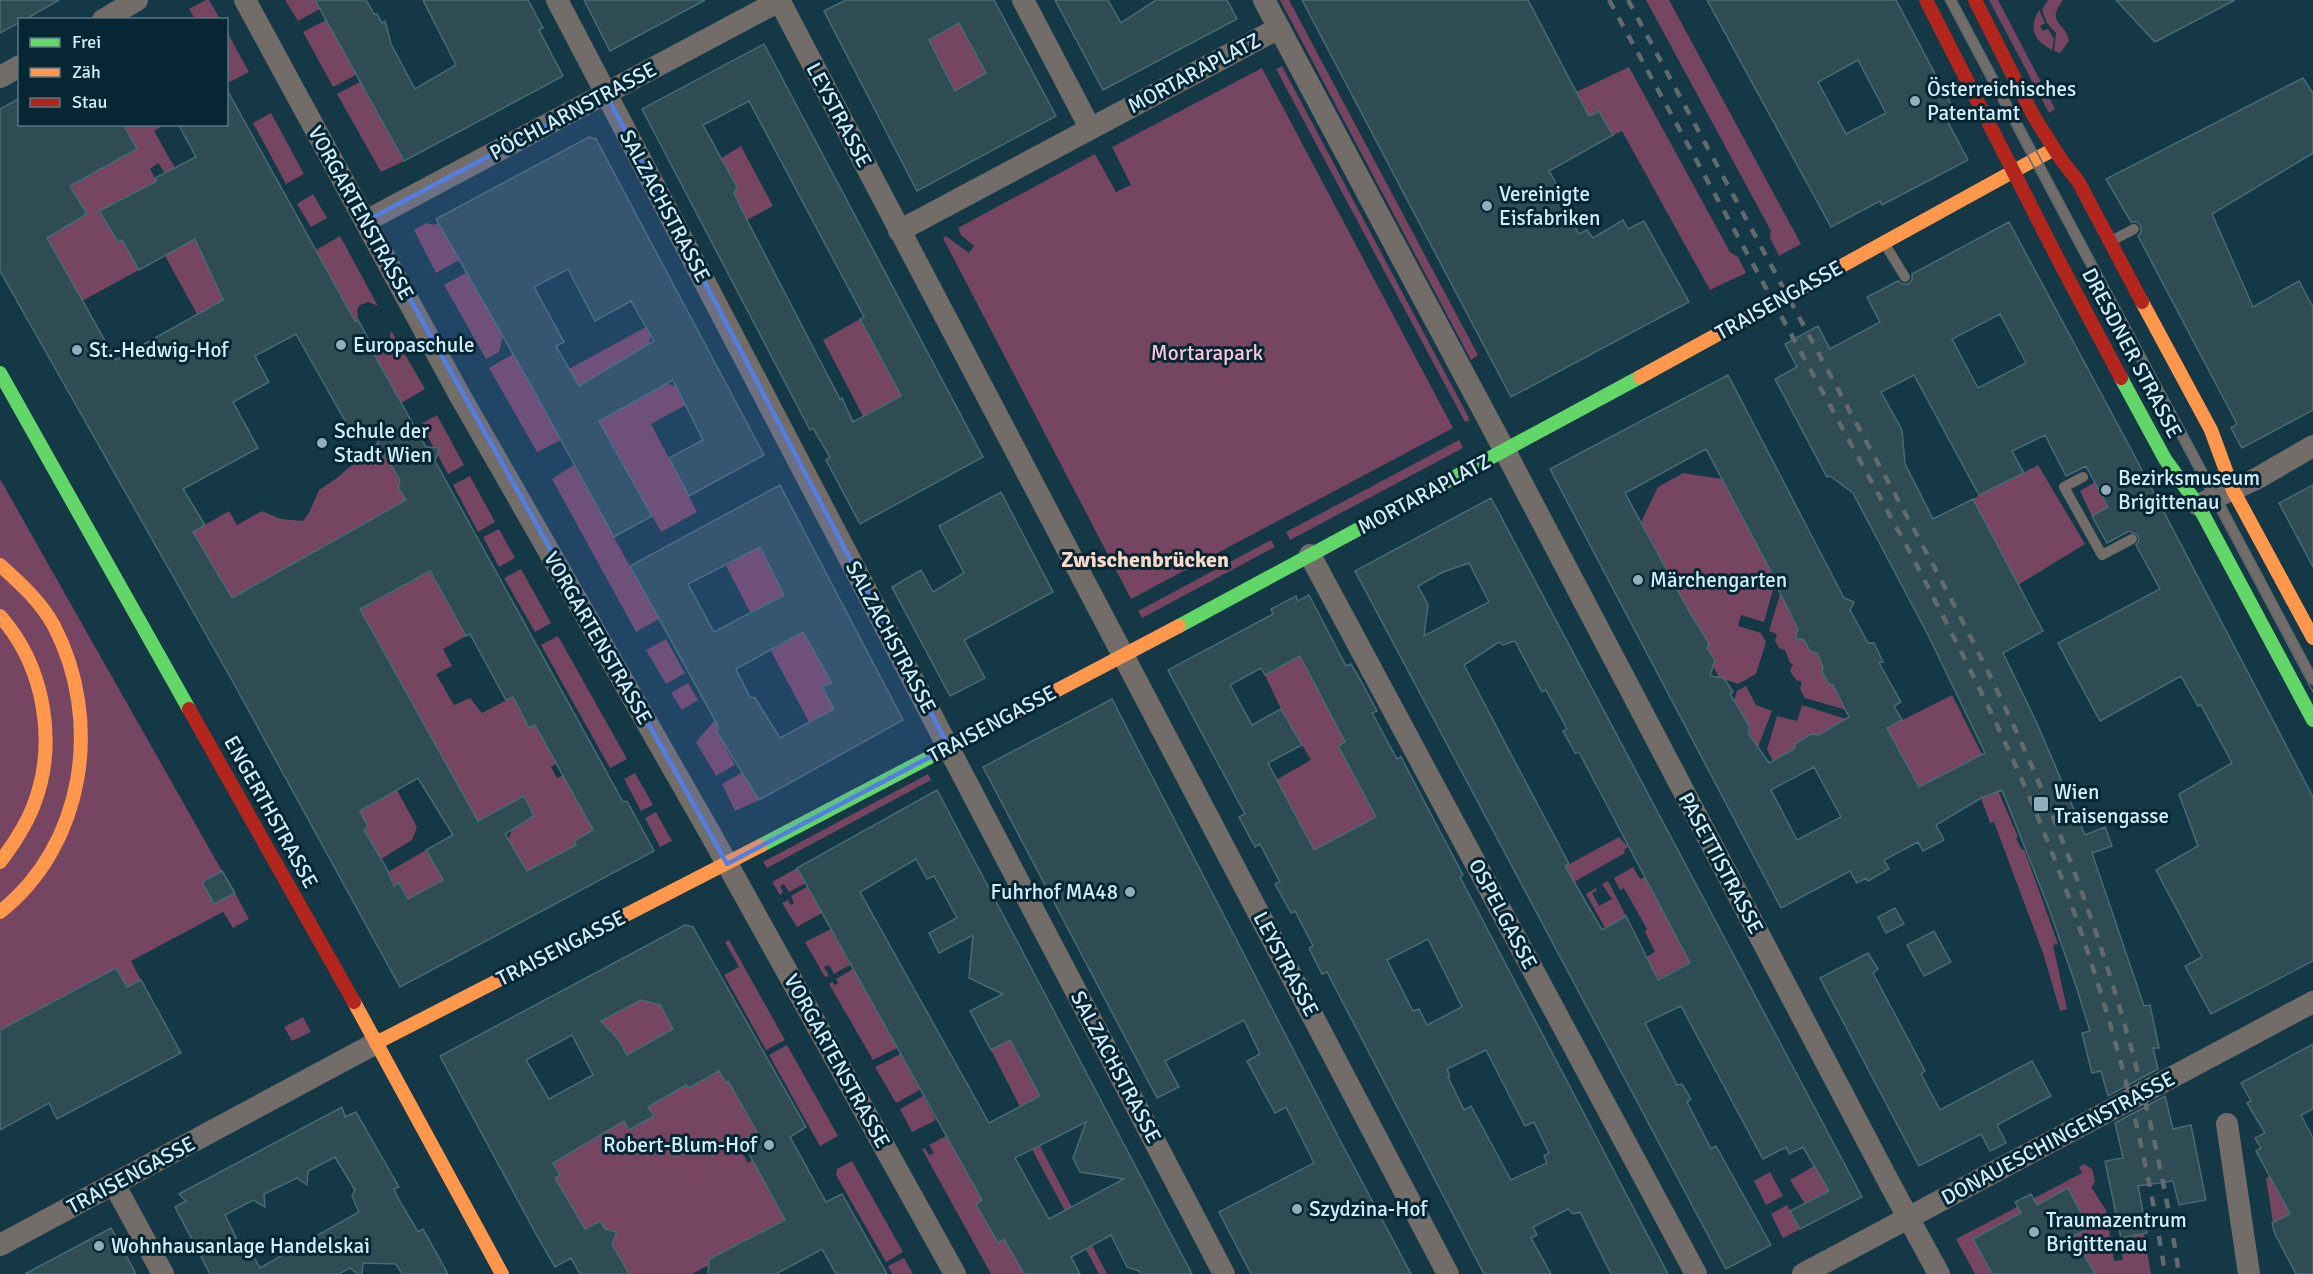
<svg xmlns="http://www.w3.org/2000/svg" width="2313" height="1274" font-family="Signika,sans-serif">
<rect width="100%" height="100%" fill="#143845"/>
<g fill="#754561">
<polygon points="206,0 209,0 220,19 195,19 189,9"/>
<polygon points="285,0 315,0 320,9 298,21"/>
<polygon points="1280,0 1289,0 1478,355 1471,360"/>
<polygon points="1646,0 1669,0 1801,244 1779,256 1770,238 1771,231"/>
<polygon points="1989,0 1998,0 2055,109 2049,113"/>
<path d="M2048 0H2063C2045 24 2065 20 2069 41L2060 53 2054 51 2056 33 2047 23 2042 10Z"/>
<path d="M2039 10 2045 23 2040 26 2043 31 2048 29 2054 39 2052 50C2034 40 2028 29 2039 10Z"/>
<polygon points="326,20 356,75 333,87 303,32"/>
<polygon points="959,23 986,73 959,98 926,35"/>
<polygon points="227,32 249,72 230,82 227,76"/>
<polygon points="1282,66 1470,420 1465,422 1276,69"/>
<polygon points="1629,67 1730,252 1738,257 1746,273 1710,290 1622,131 1613,135 1599,111 1589,116 1576,92"/>
<polygon points="1262,68 1453,428 1131,599 943,238 946,236 969,253 974,246 961,235 958,228 1095,154 1116,192 1131,185 1112,147"/>
<polygon points="360,82 404,161 381,172 337,94"/>
<polygon points="271,113 304,174 286,184 253,123"/>
<polygon points="123,125 164,125 154,131 175,168 165,173 158,163 150,169 155,178 160,176 198,244 223,300 197,314 131,194 105,208 108,225 118,242 122,240 139,270 82,301 47,237 87,214 71,186 137,149"/>
<polygon points="741,146 773,206 747,220 734,193 737,187 731,174 724,173 718,160"/>
<polygon points="313,194 327,218 311,227 297,204"/>
<polygon points="426,223 435,225 438,223 459,260 436,273 414,230"/>
<polygon points="340,236 378,306 368,302 360,305 357,309 358,319 355,321 316,250"/>
<polygon points="466,273 503,336 499,352 486,359 444,285"/>
<polygon points="860,319 901,396 863,416 823,340"/>
<polygon points="646,327 651,336 649,345 590,379 589,386 581,390 569,369"/>
<path d="M392 332 425 389 401 403 367 342 369 340 377 346C386 346 391 341 390 333Z"/>
<polygon points="513,354 561,440 537,452 489,368"/>
<polygon points="667,384 677,386 686,405 651,424 697,512 661,532 613,445 585,403 590,399 603,419"/>
<polygon points="437,415 464,465 448,474 421,424"/>
<polygon points="1459,440 1463,448 1290,540 1286,532"/>
<polygon points="378,442 400,480 398,488 406,500 351,531 386,595 430,572 466,636 443,649 452,666 436,674 454,705 470,698 482,713 518,694 524,717 529,728 535,725 556,764 551,767 557,778 563,775 588,822 592,820 607,832 584,835 574,841 577,848 511,880 508,840 512,830 534,816 524,797 478,821 325,546 232,598 193,532 229,511 237,525 262,511 281,519 303,521 309,513 319,490 337,478"/>
<polygon points="574,465 659,619 636,632 552,479"/>
<polygon points="2038,465 2085,544 2018,585 1973,499"/>
<polygon points="1683,473 1722,479 1776,579 1764,622 1741,615 1738,626 1761,633 1766,642 1756,674 1738,684 1719,677 1713,666 1715,660 1707,648 1709,643 1689,611 1641,522 1658,487"/>
<polygon points="470,476 495,522 478,532 453,485"/>
<polygon points="0,479 222,871 202,882 214,904 235,893 249,919 233,928 223,912 131,961 141,980 127,987 116,969 0,1030"/>
<polygon points="2095,482 2108,507 2092,516 2080,491"/>
<polygon points="499,529 515,558 499,567 483,537"/>
<polygon points="755,539 789,603 777,599 750,612 726,566 752,551"/>
<polygon points="1271,540 1275,547 1142,618 1138,611"/>
<polygon points="521,569 551,623 535,632 504,578"/>
<polygon points="1780,594 1785,595 1794,610 1789,614 1798,629 1797,634 1800,639 1804,640 1810,651 1817,653 1823,667 1822,672 1828,684 1833,685 1850,711 1805,698 1800,689 1802,682 1796,680 1790,671 1793,664 1790,663 1785,650 1779,648 1775,641 1777,634 1769,631"/>
<polygon points="801,625 832,683 822,687 825,694 843,704 809,722 771,651 796,636"/>
<polygon points="558,636 627,759 610,768 541,645"/>
<polygon points="666,639 685,673 666,684 646,650"/>
<path d="M1300 656 1345 742 1338 746 1378 822C1353 828 1336 837 1316 854L1276 780 1311 760 1281 709 1265 675Z"/>
<polygon points="688,683 698,700 682,710 671,693"/>
<polygon points="1746,686 1756,705 1772,711 1758,747 1730,702 1735,698 1737,691"/>
<polygon points="1952,695 1985,760 2018,837 2016,838 2022,850 2024,849 2058,944 2053,945 2067,1009 2060,1011 2043,953 1994,822 1990,823 1981,798 1919,787 1887,728"/>
<polygon points="1802,705 1846,719 1819,735 1811,734 1796,743 1794,749 1773,761 1767,750 1777,716 1797,721"/>
<polygon points="715,720 718,726 717,732 735,765 716,776 696,742"/>
<polygon points="743,772 759,800 735,811 722,784"/>
<polygon points="635,773 653,805 641,811 624,779"/>
<polygon points="928,774 931,780 767,868 763,862"/>
<polygon points="358,783 371,805 397,790 417,827 412,840 381,859 364,830 368,826 363,817 359,819"/>
<polygon points="656,812 672,841 660,847 645,818"/>
<polygon points="1619,837 1628,847 1624,850 1625,853 1574,882 1560,869"/>
<polygon points="426,850 443,880 417,926 399,883 395,885 388,872"/>
<polygon points="1633,867 1640,879 1645,877 1690,963 1658,979 1646,957 1655,952 1645,932 1647,929 1624,888 1620,890 1614,878"/>
<polygon points="797,868 806,883 789,892 784,884 780,886 783,892 780,895 772,882"/>
<polygon points="1608,881 1626,916 1605,928 1586,894 1596,888 1597,891 1592,893 1599,906 1612,899 1602,884"/>
<polygon points="808,886 822,913 797,927 782,903 788,900 791,905 794,903 791,896"/>
<polygon points="831,929 850,965 834,974 829,965 824,967 829,976 825,977 805,942"/>
<polygon points="729,940 785,1040 766,1050 724,975 739,967 725,942"/>
<polygon points="853,969 897,1048 873,1060 829,984 832,982 835,985 838,983 836,979"/>
<polygon points="644,998 664,998 674,1030 623,1057 597,1022"/>
<polygon points="303,1017 311,1032 292,1041 284,1027"/>
<polygon points="704,1036 726,1083 728,1081 757,1132 742,1152 748,1163 752,1160 785,1220 709,1259 709,1265 692,1274 629,1274 600,1221 585,1229 549,1166 553,1121 568,1154 624,1121 653,1116 648,1107 686,1085 689,1088 703,1080 684,1047"/>
<polygon points="1018,1036 1048,1092 1020,1107 991,1050"/>
<polygon points="787,1045 838,1136 820,1146 769,1055"/>
<polygon points="900,1054 920,1090 896,1103 875,1067"/>
<polygon points="923,1096 936,1120 912,1132 900,1109"/>
<polygon points="1030,1127 1107,1274 1099,1274 1022,1131"/>
<polygon points="946,1136 982,1200 976,1205 998,1243 1004,1239 1024,1274 991,1274 922,1149 925,1148 929,1155 934,1153 929,1145"/>
<polygon points="852,1161 903,1252 886,1262 836,1175 837,1169"/>
<polygon points="2084,1164 2092,1169 2095,1182 2091,1187 2106,1210 2114,1261 2123,1260 2120,1238 2144,1234 2151,1274 2095,1274 2074,1236 2089,1228 2068,1189 1973,1239 1992,1274 1975,1274 1956,1239 2082,1173 2079,1167"/>
<polygon points="1814,1166 1829,1191 1805,1204 1790,1180"/>
<polygon points="1770,1172 1783,1196 1766,1205 1754,1181"/>
<polygon points="2270,1176 2292,1213 2273,1223 2266,1178"/>
<polygon points="1787,1205 1800,1229 1783,1238 1771,1214"/>
<polygon points="904,1258 913,1274 892,1274 888,1266"/>
</g>
<g fill="#2f4c55" stroke="#496b74" stroke-width="1.5" fill-rule="evenodd">
<polygon points="0,0 59,0 24,20 20,20 20,22 0,33"/>
<polygon points="315,0 366,0 374,14 377,14 382,23 385,21 391,44 415,89 456,65 423,0 528,0 543,28 539,30 563,76 404,161"/>
<polygon points="584,0 705,0 610,51"/>
<path d="M846 0H994L1056 116 917 191 824 11ZM959 23 986 73 955 91 929 40Z"/>
<polygon points="1055,0 1108,0 1121,23 1156,0 1227,0 1237,19 1103,90"/>
<polygon points="1302,0 1528,0 1589,116 1599,111 1613,135 1549,171 1558,187 1555,191 1579,234 1587,230 1593,238 1623,220 1628,229 1644,221 1689,302 1511,397"/>
<path d="M1707 0H1896L1952 106 1942 111 1968 160 1882 205 1880 201 1831 227ZM1858 60 1886 113 1846 134 1818 82Z"/>
<polygon points="2116,0 2235,0 2155,42"/>
<path d="M764 44 983 457 860 524 826 460 830 457 813 428 810 430 642 109ZM749 101 864 317 860 319 901 396 853 422 842 398 840 399 747 220 734 193 737 187 703 125Z"/>
<polygon points="2303,78 2313,93 2313,153 2212,214 2253,307 2299,281 2313,307 2313,410 2242,448 2231,428 2237,424 2138,236 2141,232 2141,226 2137,222 2131,222 2106,179"/>
<path d="M226 88 355 321 358 320 369 340 367 342 426 447 439 448 435 461 623 802 627 801 654 851 400 987 233 682 0 271V109L20 98V124H123L137 149 70 186 87 214 47 238 116 360 223 300 195 239 139 270 122 240 118 242 99 211 157 181 155 178 196 157 178 124H226ZM296 334 352 433H353L358 441 372 433 400 480 398 488 406 500 232 598 193 532 205 525 183 489 258 448 233 402 269 382 255 356ZM430 571 466 636 470 634 506 700 513 697 529 728 535 725 593 830 574 841 576 845 527 871 505 834 534 816 524 796 478 821 360 609ZM418 778 453 835 426 850 443 880 408 899 399 883 394 886 386 867 364 830 368 827 360 811Z"/>
<path d="M589 137 596 139 764 455 689 496 669 458 703 440 673 380 599 421 652 516 614 537 533 389 436 219ZM568 269 595 321 631 301 654 341 579 386 556 346 564 342 534 287Z"/>
<path d="M2009 222 2132 451 2313 797V961L2211 1014 2185 966 2202 957 2156 870 2198 846 2179 794 2232 763 2201 705 2198 706 2181 676 2100 721 2058 643 2160 589 2136 545 2139 540 2138 535 2129 531 2107 543 2092 516 2108 507 2086 466 2066 476 2045 435 2012 451 2024 473 1979 495 1914 375 1881 392 1902 430 1905 464 1933 519 1973 499 2043 631 2003 653 2035 719 2085 835 2105 827 2112 846 2092 853 2144 1006 2150 1005 2159 1048H2153L2158 1069 2108 1096 2101 1071 2092 1073 2082 1033 2090 1031 2076 986 2048 906 2002 790 1981 798 1936 825 1944 840 1923 851 1918 842 1884 860 1889 869 1868 881 1866 878 1857 883 1850 871 1781 908 1550 469 1728 375 1844 598 1854 602 1850 610 1868 643H1874L1883 662 1879 663 1901 702 1894 706 1902 720 1887 728 1919 787 1985 753 1928 635 1853 493 1830 476 1827 477 1775 379 1797 367 1785 344 1818 326 1830 349 1880 322 1867 297 1898 281 1902 284H1908L1912 280V274ZM2000 314 2026 363 1978 388 1952 339ZM1706 449 1778 585V589L1798 629 1795 638 1804 640 1810 651 1817 653 1823 667 1822 672 1829 684 1833 685 1849 717 1819 735 1811 734 1796 743 1794 749 1769 763 1748 733 1750 727 1730 694 1733 692 1724 678 1710 676 1715 660 1707 648 1709 643 1689 611 1625 493ZM1814 767 1841 817 1797 840 1771 790Z"/>
<path d="M780 485 903 720 759 800 717 732 718 726 630 566ZM760 547 784 595 714 632 688 584ZM803 632 832 683 822 687 834 709 780 738 755 698 750 697 736 669Z"/>
<polygon points="2313,485 2313,567 2279,503"/>
<polygon points="1001,492 1053,592 964,640 985,678 950,696 892,587 921,570 933,592 964,573 939,526"/>
<path d="M1491 498 1862 1197 1800 1229 1790 1211 1829 1191 1803 1147 1789 1154 1786 1147 1763 1159 1681 1006 1645 1023 1677 1085 1682 1084 1691 1099 1687 1102 1711 1149 1716 1146 1771 1245 1726 1269 1355 571ZM1469 563 1489 602 1424 636 1428 605 1418 586 1443 572ZM1515 641 1542 692 1546 690 1567 729 1563 731 1575 753 1579 752 1690 963 1658 980 1626 916 1602 930 1565 866 1569 864 1464 665 1499 642 1503 645Z"/>
<path d="M1309 595 1346 666 1351 664 1360 679 1377 711 1372 713 1397 759 1401 757 1424 801 1463 875 1460 877 1668 1274H1611L1580 1212 1573 1214 1568 1209 1533 1227 1537 1235 1531 1238 1551 1274H1484L1327 972 1322 974 1309 948 1313 946 1295 911 1291 913 1275 884 1280 882 1260 844 1255 847 1239 817 1245 814 1168 670 1273 614 1271 609 1296 596 1298 601ZM1300 656 1345 742 1338 746 1376 817 1314 850 1268 763 1302 745 1281 709 1252 725 1230 685 1261 668 1265 675ZM1428 939 1462 1007 1427 1025 1419 1009 1413 1011 1387 960ZM1486 1050 1525 1126 1534 1122 1549 1153 1544 1156 1547 1163 1511 1180 1471 1106 1464 1110 1448 1077 1450 1076 1447 1069Z"/>
<polygon points="1112,699 1341,1142 1411,1274 1251,1274 1219,1212 1314,1163 1286,1107 1275,1113 1247,1061 1260,1054 1244,1020 1165,1061 1179,1087 1157,1098 983,767"/>
<path d="M937 790 1046 996 1192 1274H1141L1139 1271 1127 1267 1111 1235 1071 1257 1080 1274H1024L1004 1239 998 1243 976 1205 982 1200 797 868ZM916 859 927 879 934 876 957 918 929 933 939 953 973 935 969 978 1003 994 970 1011 991 1050 1010 1040 1040 1096 989 1123 860 892ZM1086 1122 1073 1158 1080 1172 1124 1179 1049 1219 1015 1158Z"/>
<polygon points="222,871 235,893 214,904 202,882"/>
<polygon points="1895,908 1904,924 1886,933 1878,917"/>
<path d="M685 925 693 927 806 1127 790 1137 826 1202 842 1194 887 1274H836L822 1249 776 1274H708L709 1259 785 1220 742 1141 757 1132 728 1081 726 1083 719 1071 689 1088 686 1085 648 1107 654 1116 629 1130 624 1121 553 1163 560 1175 555 1178 585 1229 600 1221 605 1229 617 1232 612 1244 629 1274H580L571 1258 555 1267 537 1236 440 1056ZM641 1000 660 1005 673 1029 627 1055 618 1039 601 1021ZM572 1035 593 1075 549 1099 526 1060Z"/>
<polygon points="1934,931 1951,962 1924,976 1907,945"/>
<polygon points="1868,953 1878,969 1873,973 1925,1071 1921,1074 1940,1110 2032,1061 2051,1096 1997,1125 2006,1143 1990,1151 1981,1134 1919,1166 1820,978"/>
<polygon points="116,968 127,987 141,980 181,1053 57,1119 49,1103 0,1130 0,1030"/>
<polygon points="2313,1044 2313,1109 2301,1115 2313,1138 2313,1274 2296,1274 2275,1234 2272,1223 2290,1214 2256,1151 2261,1148 2255,1138 2265,1133 2247,1103 2251,1101 2241,1083"/>
<polygon points="2165,1096 2173,1129 2191,1125 2206,1200 2179,1205 2173,1181 2138,1186 2147,1233 2121,1238 2105,1161 2123,1158 2115,1123"/>
<path d="M342 1107 345 1117 356 1112 399 1187 394 1189 398 1198 418 1232 423 1229 448 1274H402L396 1264 363 1263 362 1274H358L350 1268 339 1274H210L175 1207 186 1201 179 1194ZM335 1157 355 1190 352 1196 359 1212 260 1268 251 1251 243 1252 225 1215 253 1200 265 1207 264 1194 297 1178 307 1185 308 1171Z"/>
<polygon points="2068,1188 2089,1228 2074,1236 2095,1274 1992,1274 1973,1239 2021,1213 2015,1202 2031,1194 2037,1205"/>
<polygon points="111,1228 136,1274 25,1274"/>
</g>
<g fill="none" stroke-linecap="round" stroke-linejoin="round">
<g stroke="#726d68" stroke-width="10">
<polyline points="1951,0 2313,680"/>
<polyline points="2113,240 2134,229"/>
<polyline points="1886,246 1905,277"/>
<polyline points="2083,477 2064,487 2102,555 2132,539"/>
</g>
<g stroke="#726d68" stroke-width="22">
<polyline points="245,0 459,394 710,833 955,1274"/>
<polyline points="557,0 1224,1274"/>
<polyline points="779,0 1448,1274"/>
<polyline points="1023,0 1090,128"/>
<polyline points="1264,0 1505,451 1892,1188 1939,1274"/>
<polyline points="103,20 137,0"/>
<polyline points="0,77 20,66"/>
<polyline points="366,221 779,1"/>
<polyline points="899,231 1279,28"/>
<polyline points="2198,505 2256,479 2313,446"/>
<polyline points="1310,555 1696,1274"/>
<polyline points="2227,1124 2249,1274"/>
<polyline points="114,1184 163,1274"/>
<polyline points="0,1245 376,1043"/>
<polyline points="1803,1274 2313,1002"/>
</g>
<g stroke="#63d668" stroke-width="14">
<polyline points="0,373 189,709"/>
<polyline points="2121,378 2165,459 2198,505 2313,720"/>
<polyline points="1179,626 1640,377"/>
<polyline points="760,846 974,734"/>
</g>
<g stroke="#ff974d" stroke-width="14">
<polyline points="2142,302 2211,430 2233,490 2313,638"/>
<polyline points="1640,377 2054,149"/>
<path d="M0 565C20 583 41 602 54 626 103 720 85 845 0 912"/>
<path d="M0 616C45 667 58 744 33 807 25 827 13 845 0 862"/>
<polyline points="974,734 1179,626"/>
<polyline points="354,1002 502,1274"/>
<polyline points="376,1043 760,846"/>
</g>
<g stroke="#b3261e" stroke-width="14">
<polyline points="1926,0 2061,265 2121,378"/>
<polyline points="1975,0 2034,117 2062,161 2078,181 2142,302"/>
<polyline points="189,709 354,1002"/>
</g>
<g stroke="#616b6e" stroke-width="1.5">
<polyline points="1945,0 2313,692"/>
<polyline points="1956,0 2313,671"/>
</g>
<g stroke="#616b6e" stroke-width="4.5" stroke-dasharray="10 10" stroke-linecap="butt">
<path d="M1609 0 1912 556C1955 639 1998 722 2034 808 2096 957 2141 1114 2165 1274"/>
<path d="M1628 0C1701 136 1775 272 1848 408 1918 537 1991 666 2047 802 2109 953 2155 1112 2179 1274"/>
</g>
</g>
<path fill="#537ee3" fill-opacity="0.2" stroke="#537ee3" stroke-width="4.5" stroke-linejoin="round" d="M606 94 949 747 727 864 366 221Z"/>
<g fill="#90aebc" stroke="#062634" stroke-width="2">
<circle cx="1915" cy="101" r="6"/>
<circle cx="1487" cy="206" r="6"/>
<circle cx="341" cy="345" r="6"/>
<circle cx="77" cy="350" r="6"/>
<circle cx="322" cy="443" r="6"/>
<circle cx="2106" cy="490" r="6"/>
<circle cx="1638" cy="580" r="6"/>
<rect x="2033" y="796" width="16" height="16" rx="3"/>
<circle cx="1130" cy="892" r="6"/>
<circle cx="769" cy="1145" r="6"/>
<circle cx="1297" cy="1209" r="6"/>
<circle cx="2034" cy="1232" r="6"/>
<circle cx="99" cy="1246" r="6"/>
</g>
<g text-anchor="middle" stroke-width="6" stroke-linejoin="round" paint-order="stroke">
<g font-size="21" fill="#d2eefc" stroke="#062634">
<text transform="translate(1194 73) rotate(-28)" y="7">MORTARAPLATZ</text>
<text transform="translate(573 111) rotate(-28)" y="7">PÖCHLARNSTRASSE</text>
<text transform="translate(839 115) rotate(62)" y="7">LEYSTRASSE</text>
<text transform="translate(665 206) rotate(62)" y="7">SALZACHSTRASSE</text>
<text transform="translate(361 213) rotate(61)" y="7">VORGARTENSTRASSE</text>
<text transform="translate(1779 300) rotate(-29)" y="7">TRAISENGASSE</text>
<text transform="translate(2132 353) rotate(62)" y="7">DRESDNER STRASSE</text>
<text transform="translate(1424 494) rotate(-28)" y="7">MORTARAPLATZ</text>
<text transform="translate(891 637) rotate(62)" y="7">SALZACHSTRASSE</text>
<text transform="translate(598 638) rotate(60)" y="7">VORGARTENSTRASSE</text>
<text transform="translate(992 724) rotate(-28)" y="7">TRAISENGASSE</text>
<text transform="translate(271 812) rotate(61)" y="7">ENGERTHSTRASSE</text>
<text transform="translate(1721 863) rotate(62)" y="7">PASETTISTRASSE</text>
<text transform="translate(1503 914) rotate(62)" y="7">OSPELGASSE</text>
<text transform="translate(561 948) rotate(-27)" y="7">TRAISENGASSE</text>
<text transform="translate(1286 964) rotate(62)" y="7">LEYSTRASSE</text>
<text transform="translate(837 1061) rotate(61)" y="7">VORGARTENSTRASSE</text>
<text transform="translate(1116 1067) rotate(62)" y="7">SALZACHSTRASSE</text>
<text transform="translate(2058 1138) rotate(-28)" y="7">DONAUESCHINGENSTRASSE</text>
<text transform="translate(131 1175) rotate(-28)" y="7">TRAISENGASSE</text>
</g>
<g font-size="21" fill="#d2eefc" stroke="#062634" text-anchor="start">
<text x="1927" y="96">Österreichisches<tspan x="1927" dy="24">Patentamt</tspan></text>
<text x="1499" y="201">Vereinigte<tspan x="1499" dy="24">Eisfabriken</tspan></text>
<text x="353" y="352">Europaschule</text>
<text x="89" y="357">St.-Hedwig-Hof</text>
<text x="334" y="438">Schule der<tspan x="334" dy="24">Stadt Wien</tspan></text>
<text x="2118" y="485">Bezirksmuseum<tspan x="2118" dy="24">Brigittenau</tspan></text>
<text x="1650" y="587">Märchengarten</text>
<text x="2054" y="799">Wien<tspan x="2054" dy="24">Traisengasse</tspan></text>
<text x="1118" y="899" text-anchor="end">Fuhrhof MA48</text>
<text x="757" y="1152" text-anchor="end">Robert-Blum-Hof</text>
<text x="1309" y="1216">Szydzina-Hof</text>
<text x="2046" y="1227">Traumazentrum<tspan x="2046" dy="24">Brigittenau</tspan></text>
<text x="111" y="1253">Wohnhausanlage Handelskai</text>
</g>
<g font-size="21" fill="#f9c6dc" stroke="#062634">
<text x="1207" y="360">Mortarapark</text>
</g>
<g font-size="22" font-weight="bold" fill="#f8daca" stroke="#062634">
<text x="1145" y="567">Zwischenbrücken</text>
</g>
</g>
<rect x="18" y="18" width="210" height="108" fill="#062634" stroke="#587684" stroke-width="1.5"/>
<rect x="30" y="38" width="30" height="9" fill="#63d668" stroke="#587684" stroke-width="1.5"/>
<text x="72" y="48" font-size="18" fill="#d2eefc">Frei</text>
<rect x="30" y="68" width="30" height="9" fill="#ff974d" stroke="#587684" stroke-width="1.5"/>
<text x="72" y="78" font-size="18" fill="#d2eefc">Zäh</text>
<rect x="30" y="98" width="30" height="9" fill="#b3261e" stroke="#587684" stroke-width="1.5"/>
<text x="72" y="108" font-size="18" fill="#d2eefc">Stau</text>
</svg>
